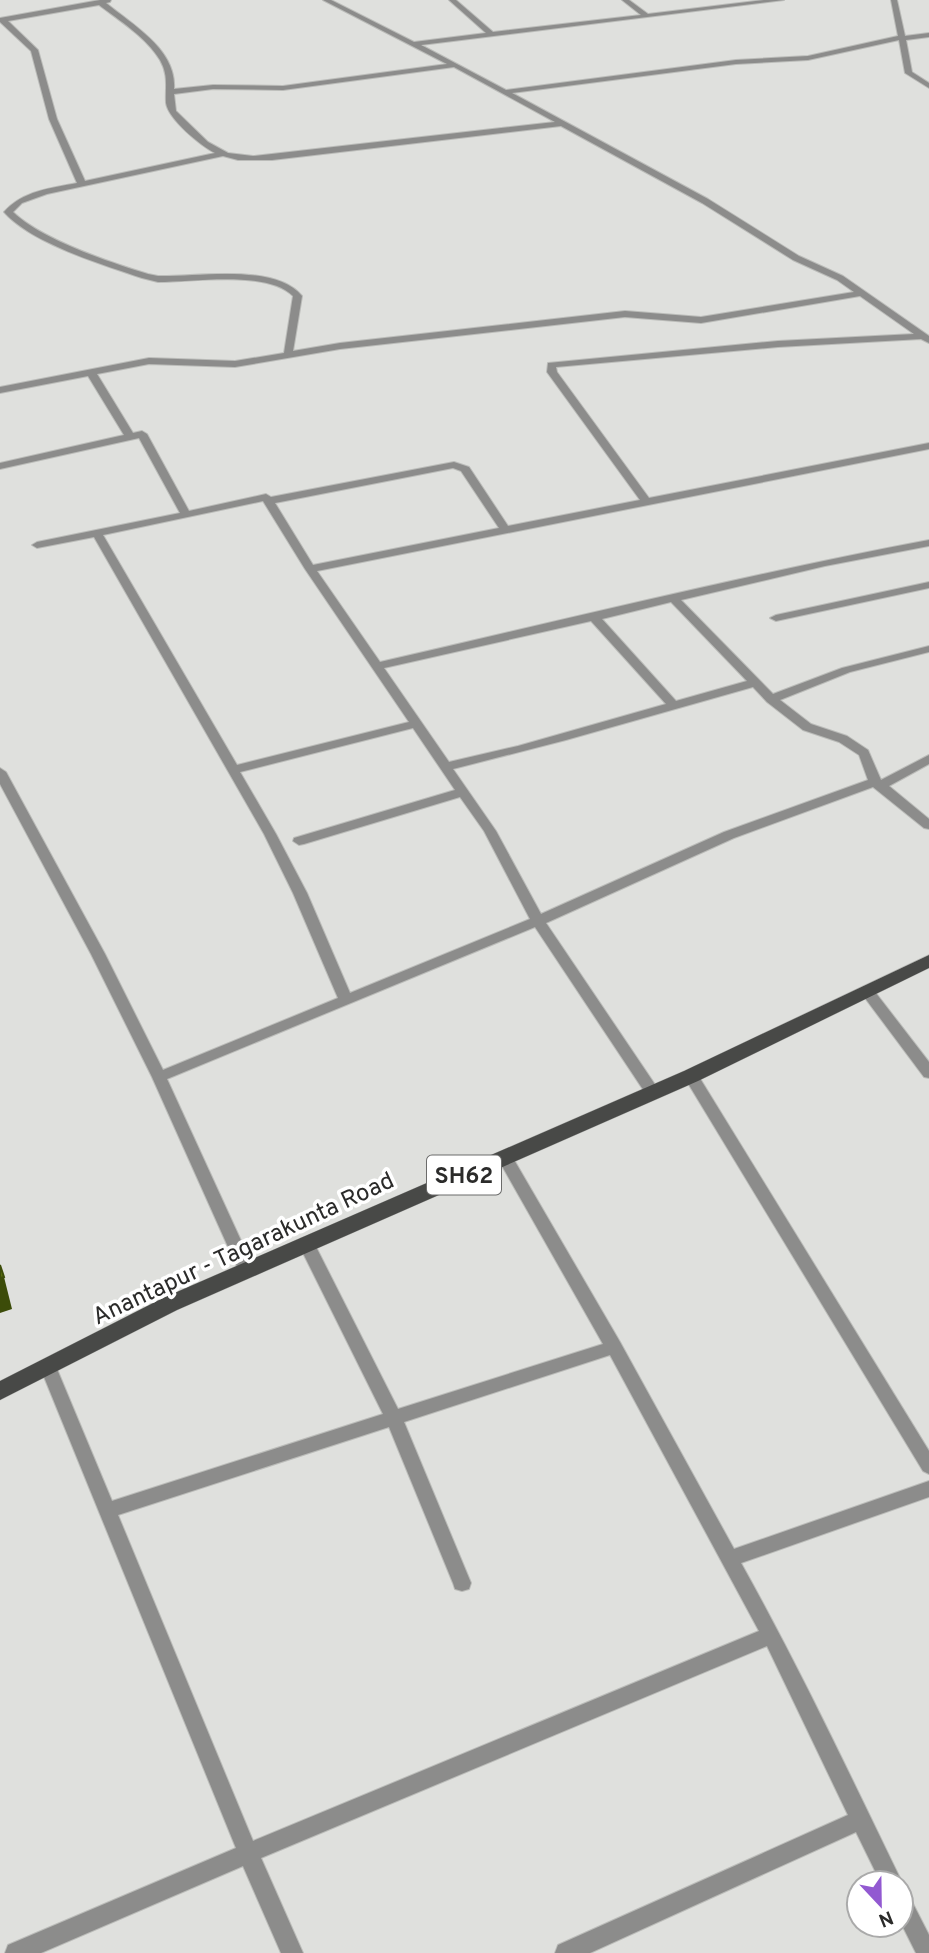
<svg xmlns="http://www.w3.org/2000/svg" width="929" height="1953" font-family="Overpass,sans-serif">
<rect width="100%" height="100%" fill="#dfe0dd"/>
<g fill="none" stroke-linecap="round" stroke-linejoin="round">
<defs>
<g id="minor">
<path d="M100 0H111L110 2 106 3C133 25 177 50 174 89L213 85 283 86 447 64 323 0H331L414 42 486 33 449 0H456L493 32 641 15 622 0H629L648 14 764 0H784L421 45 506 90 736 60 808 56 898 36 891 0H897L905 36 929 33V37L906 40 912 72 929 83V88L905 73 899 40 808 60 736 64 512 93 708 199 799 256 843 276 929 336V343L921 339 778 347 556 367 557 372 649 498 929 443V449L317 571 380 662C564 620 744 575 929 540V546L825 566 681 600 773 694 842 668 929 646V652L850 672 780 700 811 724 847 736 868 750 881 780 929 755V764L889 786 929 819V829L924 828 873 787 734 838 546 923 658 1089 660 1093 658 1097H648L535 927 167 1079 254 1269 252 1274 246 1275 240 1274 238 1269 152 1077 91 954 0 784V768L6 772 105 954 163 1070 338 998 293 893 264 834 94 537 37 548 32 545 37 542 180 513 139 438 0 469V463L124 435 88 376 0 393V387L149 358 235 361 284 353 293 296C267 270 194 282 158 282L142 278C103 265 31 243 4 212 22 191 51 188 77 183L49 119 31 51 0 22V18ZM99 5C120 21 146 37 160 60 169 76 165 87 166 103 168 119 201 146 215 153L85 181 57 119 38 50 8 21ZM454 67 555 122 253 156 228 153 208 142 176 111 174 94 213 89 283 90ZM561 126 702 203 793 260 837 280 854 292 701 317 625 311 340 343 293 351 302 296C275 263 198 277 158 276L148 274C109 262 42 240 13 212L22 203 47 194 223 156 238 160H272ZM860 296 914 334 778 341 548 363 547 372 640 500 508 526 469 467 454 462 271 497 266 494 189 511 147 434 142 431 133 433 97 374 149 364 235 367 340 349 625 317 701 323ZM453 468 461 471 499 528 313 565 275 503ZM263 501 305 569 409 722 237 765 103 535ZM671 602 747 681 676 701 602 619ZM591 621 666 704 518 746 449 762 384 668ZM753 687 767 702 803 730 839 742 859 755 868 780 724 832 541 914 496 831 453 769 566 740ZM413 728 455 790 294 838 293 841 299 845 304 844 460 797 484 831 530 919 350 993 307 893 276 834 240 772Z"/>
<polygon points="929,582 929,588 776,621 770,618 776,615"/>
<polygon points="867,986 872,988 929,1062 929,1078 924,1077 862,994 860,991 862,988"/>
<polygon points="691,1071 696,1072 929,1451 929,1474 923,1471 686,1080 684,1076 686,1072"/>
<path d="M505 1151 510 1153 620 1342 734 1549 929 1481V1497L741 1563C798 1665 848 1771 899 1876L902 1883 901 1886V1883H881L856 1832 590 1953H555L558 1945 848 1815 767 1646 261 1858 303 1953H281L243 1866 41 1953H5L8 1945 236 1848 40 1367 42 1362 48 1360 54 1362 112 1501 383 1414 298 1243 300 1239 306 1237 312 1239 398 1409 603 1344 497 1157 500 1153ZM610 1355 759 1631 253 1841 118 1515 389 1427 453 1583 455 1589 462 1591 469 1589 471 1583 404 1422Z"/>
<polygon points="901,1891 908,1894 929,1935 929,1953 916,1953 901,1923"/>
</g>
<polygon id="primary" points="929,955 929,968 698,1081 177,1310 0,1400 0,1381 163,1298 684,1071"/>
</defs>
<use href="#minor" stroke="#bbbcb9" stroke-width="2"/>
<use href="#primary" stroke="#bbbcb9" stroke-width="1"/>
<use href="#minor" fill="#8c8c8b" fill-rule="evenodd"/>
<use href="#primary" fill="#484947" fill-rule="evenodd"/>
</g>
<polygon fill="#3c4c09" points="4,1277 12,1309 0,1313 0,1278"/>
<polygon fill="#556c0d" stroke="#3c4c09" stroke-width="2" points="0,1265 4,1277 0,1278"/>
<g text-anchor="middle" stroke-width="7" stroke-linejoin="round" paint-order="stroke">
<rect fill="#fff" stroke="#6b6b6a" stroke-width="2" x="427" y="1155.5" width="74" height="39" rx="5"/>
<g font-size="23" font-weight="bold" fill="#2b2b2a">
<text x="464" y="1183">SH62</text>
</g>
<g font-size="24" fill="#2b2b2a" stroke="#fff">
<text transform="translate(243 1248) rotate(-25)" y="8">Anantapur - Tagarakunta Road</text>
</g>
</g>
<g transform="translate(880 1904) rotate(158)"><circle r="33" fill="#ffffff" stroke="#aaaaaa" stroke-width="2"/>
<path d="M0-5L12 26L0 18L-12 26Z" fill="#9259d1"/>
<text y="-10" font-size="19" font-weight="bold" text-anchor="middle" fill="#2b2b2a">N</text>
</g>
</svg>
